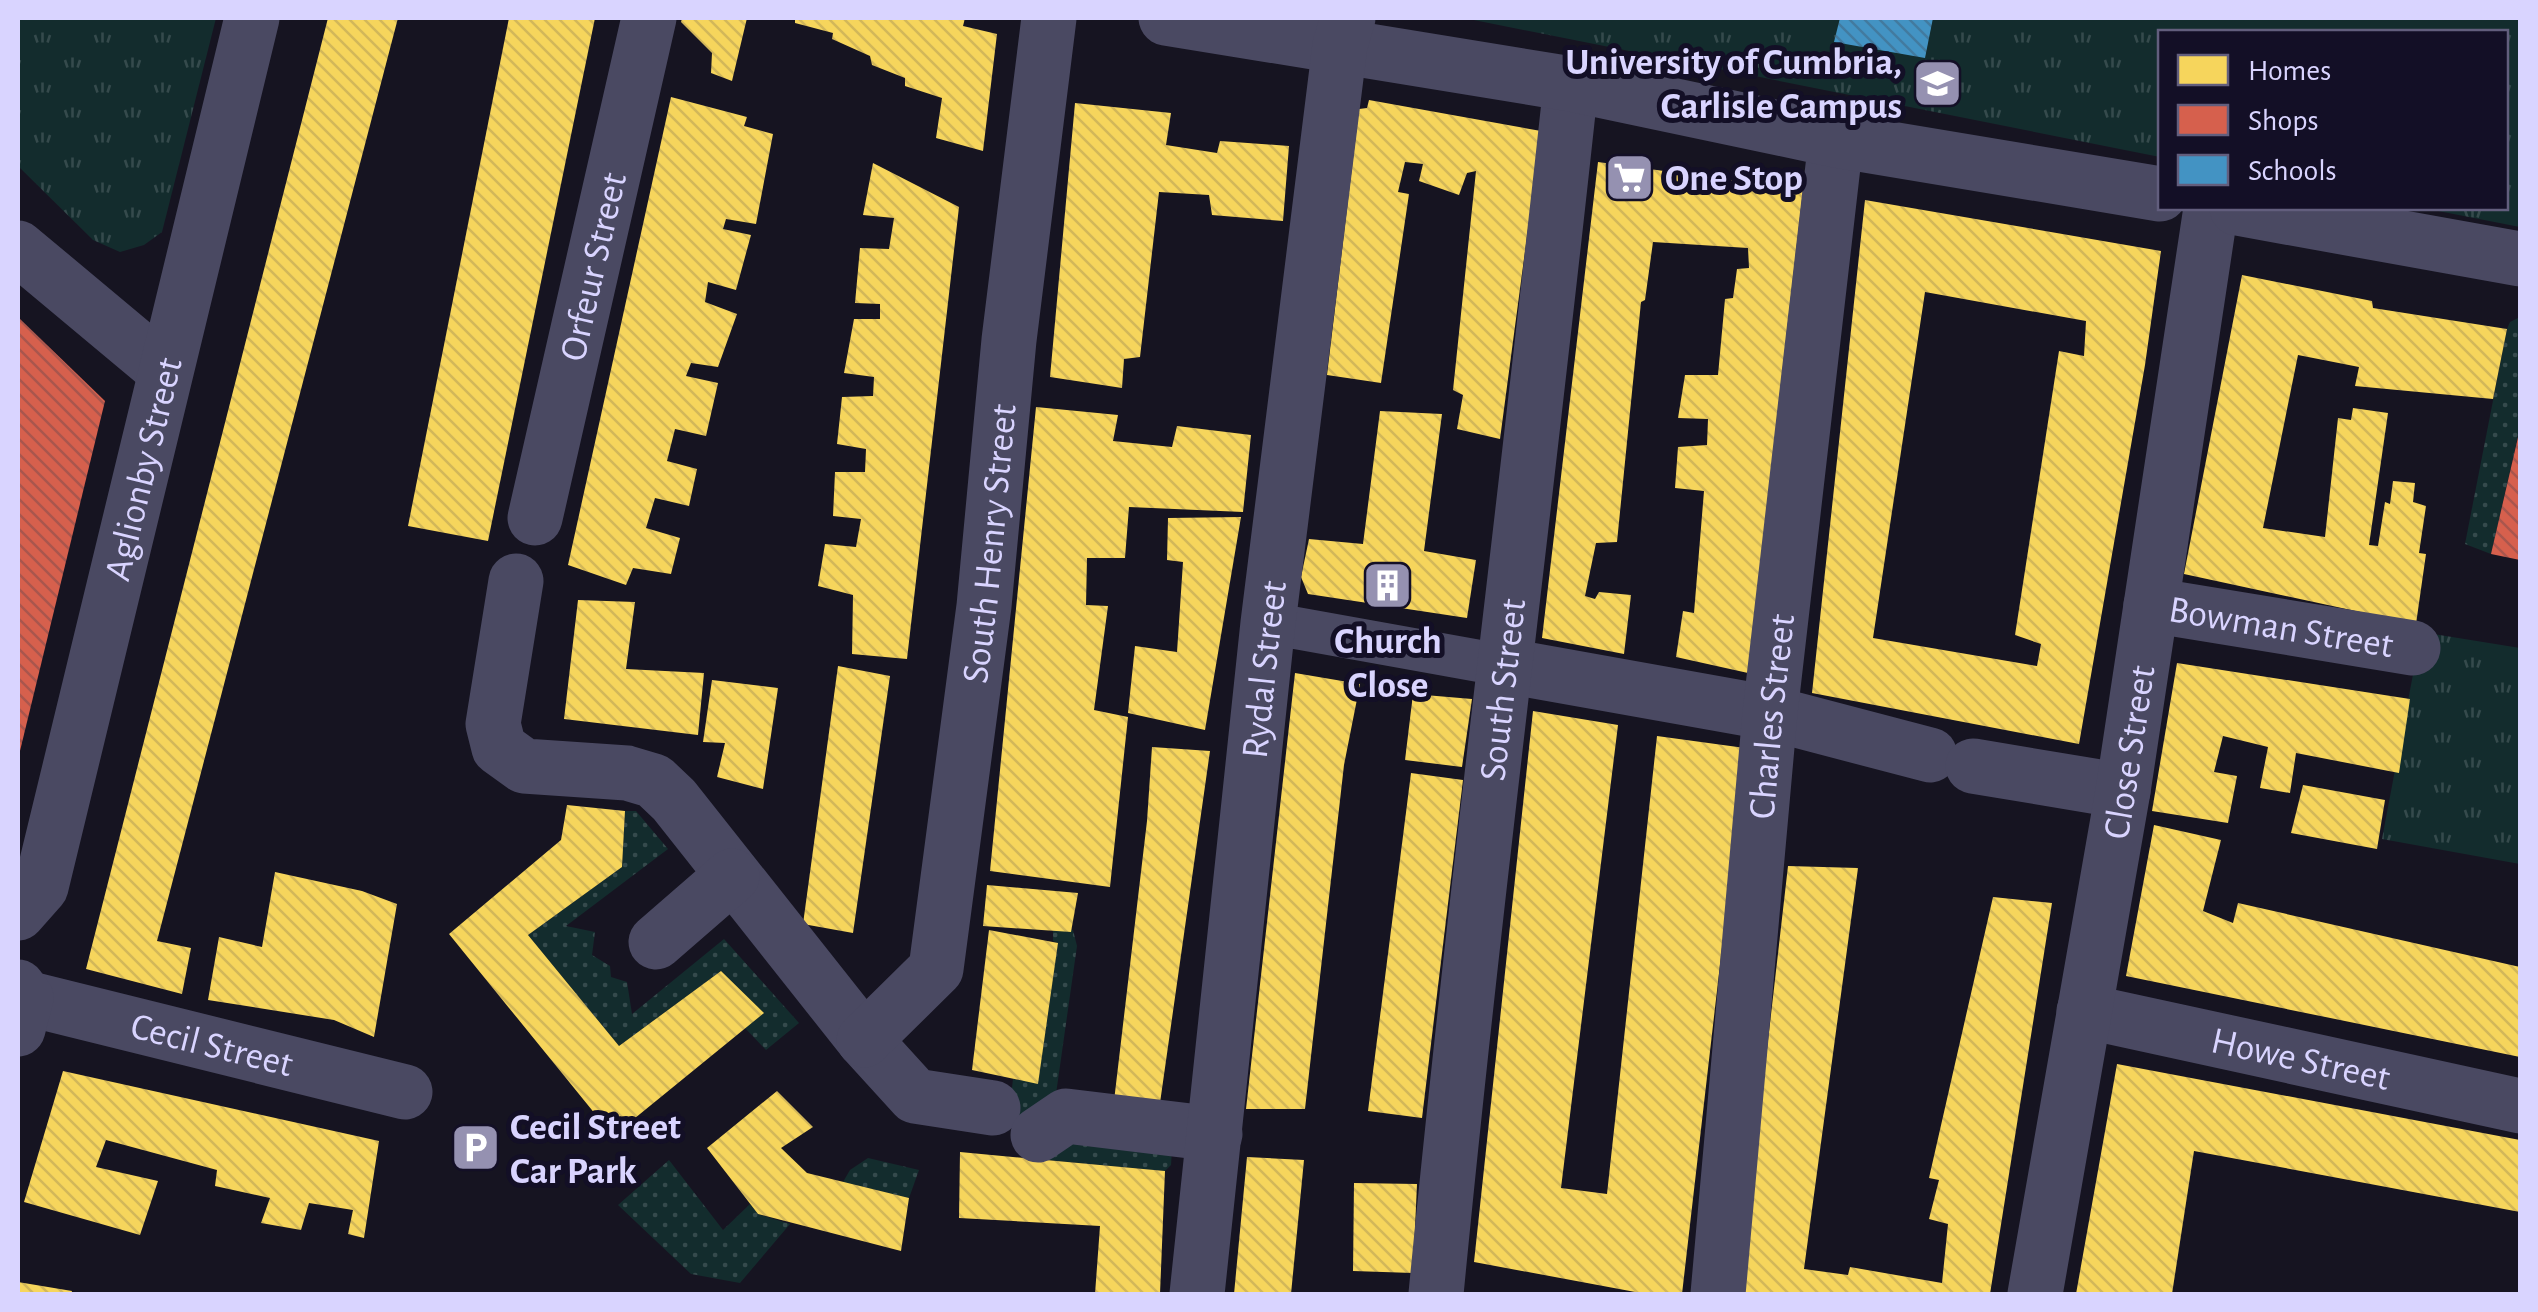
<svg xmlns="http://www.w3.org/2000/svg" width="2538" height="1312" font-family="'Alegreya Sans',sans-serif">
<defs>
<pattern id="grass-dots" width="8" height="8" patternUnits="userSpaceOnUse" patternTransform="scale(2.5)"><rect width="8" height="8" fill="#132c2d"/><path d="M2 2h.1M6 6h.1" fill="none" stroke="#354a4c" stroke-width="1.8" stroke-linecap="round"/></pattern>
<pattern id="park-tufts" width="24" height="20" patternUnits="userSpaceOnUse" patternTransform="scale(2.5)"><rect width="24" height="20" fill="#132c2d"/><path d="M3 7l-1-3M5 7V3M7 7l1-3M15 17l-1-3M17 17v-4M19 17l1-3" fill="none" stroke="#354a4c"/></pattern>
<pattern id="homes-back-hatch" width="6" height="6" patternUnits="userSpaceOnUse" patternTransform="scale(2.5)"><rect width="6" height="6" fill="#f6d55c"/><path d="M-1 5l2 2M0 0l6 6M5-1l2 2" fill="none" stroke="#d2b759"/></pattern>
<pattern id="shops-back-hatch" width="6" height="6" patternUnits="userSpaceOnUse" patternTransform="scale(2.5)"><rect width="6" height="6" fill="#d6604d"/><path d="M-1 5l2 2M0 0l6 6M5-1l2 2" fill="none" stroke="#a9564d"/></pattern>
<pattern id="schools-back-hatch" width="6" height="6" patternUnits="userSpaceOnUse" patternTransform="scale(2.5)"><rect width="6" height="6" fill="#4393c3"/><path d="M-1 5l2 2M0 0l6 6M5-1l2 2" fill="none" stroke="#427a9f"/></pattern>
</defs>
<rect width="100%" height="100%" fill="#161421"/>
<g fill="url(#grass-dots)">
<polygon points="2520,317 2520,427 2491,554 2465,544 2507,329 2510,322"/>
<polygon points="625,811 636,811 668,849 566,926 595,932 592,955 610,966 611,977 627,982 632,1014 724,939 799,1023 766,1050 745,1028 764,1013 721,971 619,1046 528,935 622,867"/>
<polygon points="1073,930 1077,946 1055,1101 1034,1118 1009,1114 1013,1079 1038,1083 1058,943 1053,941 1053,931"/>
<polygon points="1173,1131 1171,1165 1165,1171 1036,1159 1036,1135"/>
<polygon points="868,1158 919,1170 909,1198 843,1182 850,1170"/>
<polygon points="669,1160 723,1230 750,1204 758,1214 790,1224 740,1283 691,1274 618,1205"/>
</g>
<g fill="url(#park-tufts)">
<polygon points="18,18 216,18 162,232 144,245 120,252 93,240 18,166"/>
<polygon points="1464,18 2520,18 2520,227 2423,208 2506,208 2506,32 2160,32 2160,157"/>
<polygon points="2421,632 2520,648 2520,864 2382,839"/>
</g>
<g fill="url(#homes-back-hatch)" fill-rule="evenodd">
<polygon points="328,18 398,18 157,941 191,948 182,994 86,969"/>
<polygon points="509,18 595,18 488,541 408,526"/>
<polygon points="682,18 747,18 732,81 711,73 712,53 681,22"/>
<polygon points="795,18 965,18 963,26 997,34 983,151 936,138 942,98 905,86 905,78 872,65 870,56 832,39 833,33 795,23"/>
<polygon points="671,97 747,117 744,126 773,134 756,224 726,219 723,229 751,235 736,290 708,282 705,302 737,314 718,367 691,363 686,376 718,383 706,436 675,429 667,461 697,469 689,506 655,498 646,528 680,538 671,574 633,568 626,585 568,565"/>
<polygon points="1369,100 1541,131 1500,439 1457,429 1463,395 1453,390 1476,171 1467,173 1459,195 1419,181 1423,164 1405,162 1398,192 1409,194 1381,383 1327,375 1359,109 1367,108"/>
<polygon points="1075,103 1171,113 1166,145 1217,153 1220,141 1289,146 1283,221 1212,215 1209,195 1159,192 1140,357 1124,359 1122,388 1050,377"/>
<polygon points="1598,162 1803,190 1748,673 1676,657 1683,611 1694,613 1704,491 1675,488 1678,447 1707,445 1708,419 1678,418 1685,375 1718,375 1725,299 1733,298 1737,269 1749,268 1748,248 1653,242 1645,300 1641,302 1617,542 1596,543 1585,596 1595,599 1599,592 1631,595 1624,654 1542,638"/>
<polygon points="873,163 959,207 907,659 852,654 853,595 818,586 825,544 856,547 861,519 833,516 835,472 865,472 866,449 837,444 842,397 873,396 874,377 844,373 854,319 880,319 880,304 855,303 860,248 889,249 894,218 863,215"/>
<path d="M1865 200 2161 251 2145 365 2079 744 1812 693ZM1925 292 2086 321 2084 356 2059 351 2015 635 2041 644 2037 666 1873 638Z"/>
<polygon points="2242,275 2372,301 2373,308 2507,329 2493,399 2355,386 2359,367 2298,355 2263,528 2325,537 2338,418 2351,420 2353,408 2388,413 2369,545 2378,546 2385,502 2390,504 2393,481 2415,483 2413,502 2426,506 2419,553 2426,554 2416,624 2184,574"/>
<polygon points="1036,407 1118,415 1113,441 1172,447 1177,426 1251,435 1243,512 1129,507 1125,558 1087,558 1086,605 1108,606 1094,710 1128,717 1110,887 990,871"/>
<polygon points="1380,411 1442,414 1424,551 1476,560 1467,618 1308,594 1301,577 1309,539 1363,544"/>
<polygon points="1241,517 1205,730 1128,713 1135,646 1177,652 1183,562 1167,560 1168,518"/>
<polygon points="578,600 635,602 626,669 704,673 698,735 564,719"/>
<polygon points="2177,663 2410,699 2399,773 2296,753 2290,793 2260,788 2268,747 2223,736 2214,772 2237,776 2228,823 2152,811"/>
<polygon points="838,666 890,676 853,933 803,924"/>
<polygon points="1295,673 1360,684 1344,765 1305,1109 1246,1109"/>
<polygon points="712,680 778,688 763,789 717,777 725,743 703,742"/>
<polygon points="1413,694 1472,699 1462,767 1405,760"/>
<polygon points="1533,711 1618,725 1561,1188 1607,1194 1657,736 1745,748 1682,1294 1646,1294 1474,1262"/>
<polygon points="1152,747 1210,751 1159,1110 1114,1101 1147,821"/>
<polygon points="1411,773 1463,780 1422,1118 1368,1111"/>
<polygon points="2303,785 2385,800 2377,849 2291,833"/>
<polygon points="567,805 625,811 622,867 528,935 619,1046 721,971 764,1013 613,1136 449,934 561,840"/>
<polygon points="2154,825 2221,840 2203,911 2233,923 2238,903 2520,967 2520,1057 2126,976"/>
<polygon points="1788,866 1858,868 1804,1269 1848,1275 1850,1267 1942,1283 1948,1224 1929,1219 1939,1180 1929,1178 1993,897 2052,903 1990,1294 1739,1294"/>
<polygon points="275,872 362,891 397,904 374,1037 334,1020 208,1000 219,937 262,947"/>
<polygon points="987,885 1078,893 1071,932 983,926"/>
<polygon points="989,930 1058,943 1038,1084 972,1070"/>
<polygon points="2117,1064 2520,1140 2520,1212 2194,1151 2172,1294 2076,1294"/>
<polygon points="63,1071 379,1141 364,1238 348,1234 353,1210 309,1203 301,1230 261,1223 270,1198 215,1186 217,1170 106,1140 96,1167 158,1181 140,1235 24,1202"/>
<polygon points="777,1091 813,1127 781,1148 807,1173 909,1198 901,1251 758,1214 707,1148"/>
<polygon points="960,1152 1165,1171 1160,1294 1095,1294 1100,1226 959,1218"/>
<polygon points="1247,1157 1304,1160 1291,1294 1234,1294"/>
<polygon points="1354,1183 1417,1184 1413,1273 1353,1271"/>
<polygon points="18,1282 72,1291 71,1294 18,1294"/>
</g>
<g fill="url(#shops-back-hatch)">
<polygon points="18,317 105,401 19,755 18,755"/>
<polygon points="2519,433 2520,433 2520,560 2491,554"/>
</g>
<polygon fill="url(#schools-back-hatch)" points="1840,18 1933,18 1925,58 1834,42"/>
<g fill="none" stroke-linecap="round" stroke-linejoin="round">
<polyline stroke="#4a4962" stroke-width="42" points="1268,623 1507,666"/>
<g stroke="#4a4962" stroke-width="55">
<polyline points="18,248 164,370"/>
<path id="s1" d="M535 518 649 18"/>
<polyline points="516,581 493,724 499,748 524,766 627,773 654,781 674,800 864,1040 915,1096 993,1108"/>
<path id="s2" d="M2151 605 2413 648"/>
<polyline points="1507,666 1770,713 1930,755"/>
<polyline points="1973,766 2123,791"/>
<polyline points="656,942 732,876"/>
<path id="s3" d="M18 996 405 1092"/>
<path id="s4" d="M2084 1011 2520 1106"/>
<path id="s5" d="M864 1040 936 969 984 606 1009 340 1049 18"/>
<polyline points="1038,1135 1066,1116 1215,1134"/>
<path id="s6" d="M1436 1294C1475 890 1528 488 1571 84"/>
<path id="s7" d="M1718 1294 1770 713 1836 140"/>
<path id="s8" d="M2035 1294 2123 791 2211 208"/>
</g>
<g stroke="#4a4962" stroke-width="55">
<polyline points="1166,18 1571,84 1836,140 2160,194"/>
<polyline points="2237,208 2520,259"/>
<path id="s9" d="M18 913 41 887 252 18"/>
<polyline points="18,987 26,998 18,1029"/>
<path id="s10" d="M1197 1294 1268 623 1340 45 1348 18"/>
</g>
</g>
<defs>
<symbol id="university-square" viewBox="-11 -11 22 22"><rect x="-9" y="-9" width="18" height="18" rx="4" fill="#9591b1" stroke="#130f26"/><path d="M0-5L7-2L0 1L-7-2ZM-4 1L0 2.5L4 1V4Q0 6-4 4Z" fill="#fff"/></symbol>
<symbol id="supermarket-square" viewBox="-11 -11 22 22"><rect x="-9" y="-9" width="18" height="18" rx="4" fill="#9591b1" stroke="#130f26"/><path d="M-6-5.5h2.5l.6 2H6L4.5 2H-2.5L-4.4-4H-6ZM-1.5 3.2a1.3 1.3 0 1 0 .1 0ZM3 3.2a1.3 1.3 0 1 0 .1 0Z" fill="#fff"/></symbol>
<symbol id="building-square" viewBox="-11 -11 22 22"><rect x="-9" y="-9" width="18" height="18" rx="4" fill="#9591b1" stroke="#130f26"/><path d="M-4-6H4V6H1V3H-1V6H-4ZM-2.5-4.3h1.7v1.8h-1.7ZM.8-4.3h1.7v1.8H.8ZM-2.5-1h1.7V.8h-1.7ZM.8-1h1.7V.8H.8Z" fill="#fff"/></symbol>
<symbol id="parking-square" viewBox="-11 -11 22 22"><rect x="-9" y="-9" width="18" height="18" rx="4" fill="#9591b1" stroke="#130f26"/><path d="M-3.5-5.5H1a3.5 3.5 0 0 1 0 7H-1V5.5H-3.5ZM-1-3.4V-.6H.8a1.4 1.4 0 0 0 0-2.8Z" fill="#fff"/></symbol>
</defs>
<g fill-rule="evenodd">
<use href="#university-square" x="1910" y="56" width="55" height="55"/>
<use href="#supermarket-square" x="1602" y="150" width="55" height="55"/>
<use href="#building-square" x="1360" y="558" width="55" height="55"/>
<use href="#parking-square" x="448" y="1120" width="55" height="55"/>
</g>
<g text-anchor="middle" stroke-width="10" stroke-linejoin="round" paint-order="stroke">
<g font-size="38" font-weight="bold" fill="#d9d4ff" stroke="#130f26" text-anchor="start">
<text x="1902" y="74" text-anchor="end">University of Cumbria,<tspan x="1902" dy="44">Carlisle Campus</tspan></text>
<text x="1665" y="190">One Stop</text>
<text x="1388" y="653" text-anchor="middle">Church<tspan x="1388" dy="44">Close</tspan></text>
<text x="510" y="1139">Cecil Street<tspan x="510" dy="44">Car Park</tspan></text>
</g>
<g font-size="38" fill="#d9d4ff" stroke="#130f26">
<text dy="13" stroke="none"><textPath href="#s1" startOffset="258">Orfeur Street</textPath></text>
<text dy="13" stroke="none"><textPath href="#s9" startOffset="465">Aglionby Street</textPath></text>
<text dy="13" stroke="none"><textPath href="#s5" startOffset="530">South Henry Street</textPath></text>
<text dy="13" stroke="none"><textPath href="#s2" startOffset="132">Bowman Street</textPath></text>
<text dy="13" stroke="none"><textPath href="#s10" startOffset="628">Rydal Street</textPath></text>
<text dy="13" stroke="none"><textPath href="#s6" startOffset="608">South Street</textPath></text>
<text dy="13" stroke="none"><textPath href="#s7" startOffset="580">Charles Street</textPath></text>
<text dy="13" stroke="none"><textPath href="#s8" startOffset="550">Close Street</textPath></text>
<text dy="13" stroke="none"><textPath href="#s3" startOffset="200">Cecil Street</textPath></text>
<text dy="13" stroke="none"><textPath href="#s4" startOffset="222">Howe Street</textPath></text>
</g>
</g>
<rect width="2538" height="1312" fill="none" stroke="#d9d4ff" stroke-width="40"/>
<rect x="2158" y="30" width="350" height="180" fill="#130f26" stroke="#625e7d" stroke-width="2.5"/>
<rect x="2178" y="55" width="50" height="30" fill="#f6d55c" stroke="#625e7d" stroke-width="2.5"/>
<text x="2248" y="80" font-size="30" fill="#d9d4ff">Homes</text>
<rect x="2178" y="105" width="50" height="30" fill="#d6604d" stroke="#625e7d" stroke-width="2.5"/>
<text x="2248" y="130" font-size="30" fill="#d9d4ff">Shops</text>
<rect x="2178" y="155" width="50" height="30" fill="#4393c3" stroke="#625e7d" stroke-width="2.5"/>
<text x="2248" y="180" font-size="30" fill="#d9d4ff">Schools</text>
</svg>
